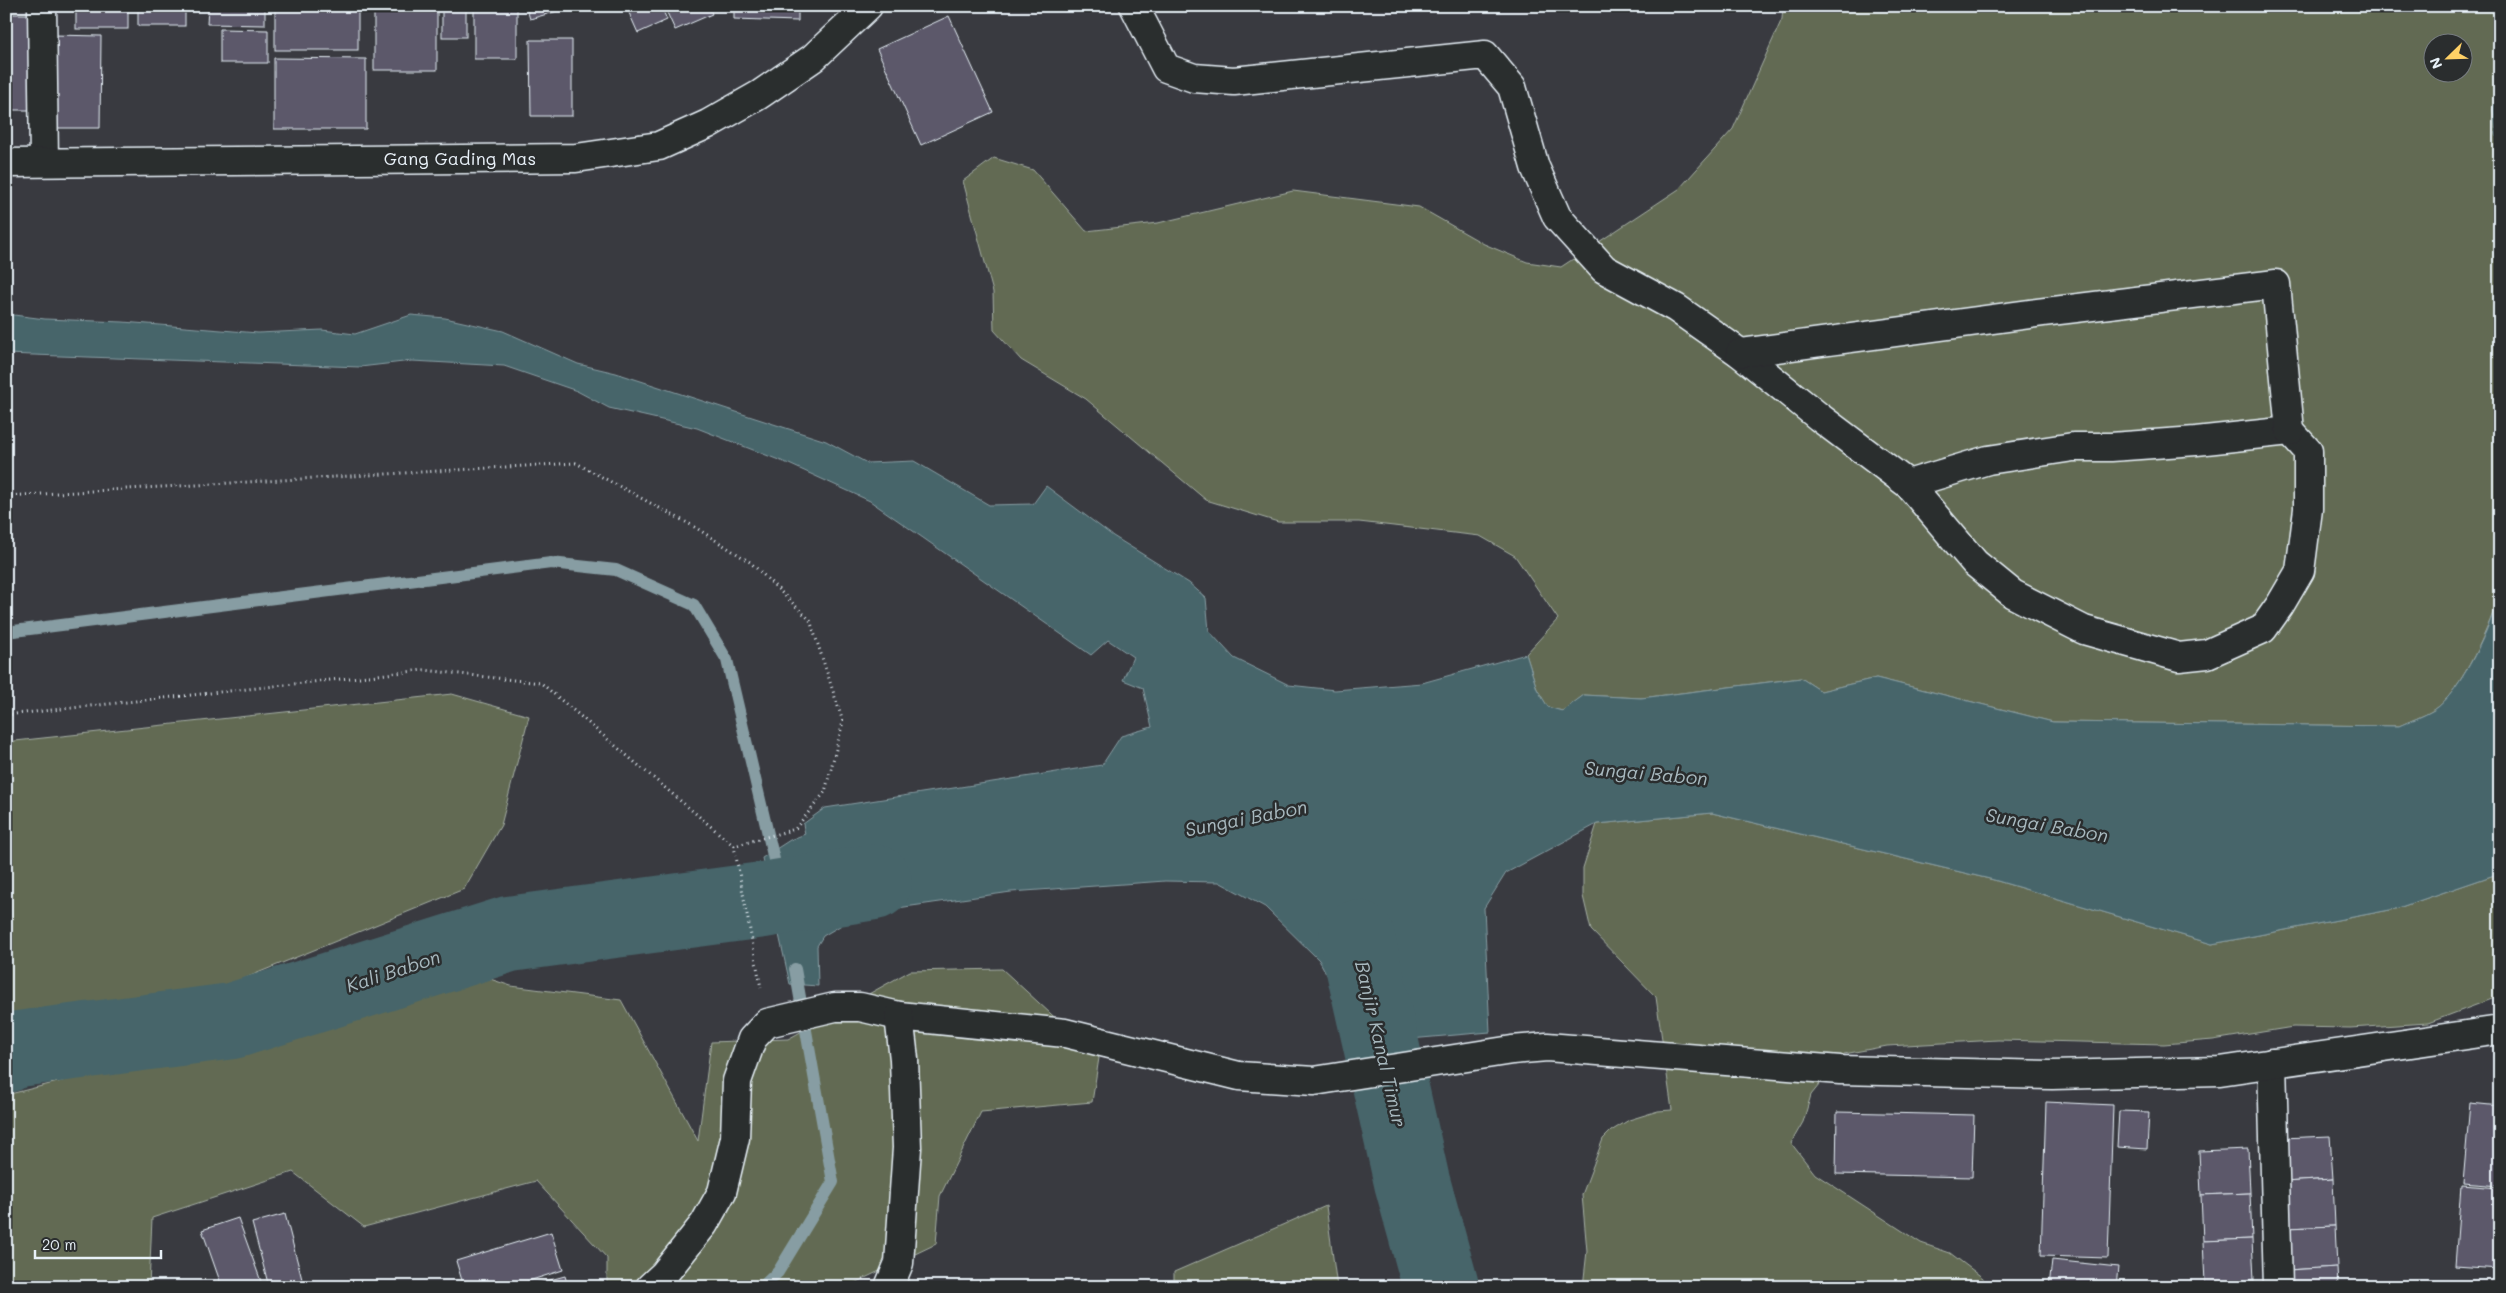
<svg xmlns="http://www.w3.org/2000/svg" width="2506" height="1293" font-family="Mali,sans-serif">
<rect width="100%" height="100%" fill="#393a40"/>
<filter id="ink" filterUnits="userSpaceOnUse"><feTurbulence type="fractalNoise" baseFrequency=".02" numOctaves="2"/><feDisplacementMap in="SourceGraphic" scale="10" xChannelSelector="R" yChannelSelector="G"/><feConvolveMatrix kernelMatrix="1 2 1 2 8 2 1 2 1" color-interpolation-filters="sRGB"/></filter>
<g filter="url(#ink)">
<g fill="#626b52" stroke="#a5aea5" fill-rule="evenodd">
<path d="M1783 6H2494L2500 14V71L2493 110 2500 163V591C2492 622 2461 693 2434 710 2424 716 2410 721 2399 726L2053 722 1876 678 1821 691 1801 678 1641 698 1584 695 1563 711 1548 708 1537 689 1526 654 1558 619 1515 556 1480 536 1359 522H1278L1206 500 1086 399 1021 360 994 330 993 292 963 181 994 158 1033 170 1086 231 1158 223 1293 191 1419 207 1484 244 1527 262 1561 267 1679 189 1733 129 1782 19ZM2434 42H2464V72H2434Z"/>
<polygon points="452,694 529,716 501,825 464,889 223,987 11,1016 6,1019 6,742"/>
<polygon points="1712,813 1994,880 2212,944 2395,909 2500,873 2500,996 2428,1023 2350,1028 2293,1027 2213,1040 2164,1044 1998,1040 1887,1046 1844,1054 1811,1095 1803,1122 1791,1143 1815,1174 1921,1243 1950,1253 1983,1278 1987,1287 1583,1287 1587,1251 1582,1195 1603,1139 1611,1131 1629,1120 1658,1111 1672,1110 1656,997 1591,930 1583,896 1583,868 1597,824"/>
<polygon points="442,963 511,986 621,1000 698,1141 711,1042 788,1039 910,971 1002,969 1099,1058 1092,1102 981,1112 940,1196 936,1244 846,1287 607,1287 607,1258 536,1181 364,1227 293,1172 152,1218 149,1287 6,1287 6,1095 178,1052 235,1043"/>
<polygon points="1326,1206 1337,1287 1174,1287 1174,1272"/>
</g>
<g fill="#47656a" stroke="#879da3">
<polygon points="2500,71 2500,163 2493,110"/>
<path d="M6 314 45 319 123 322 258 333 322 330 355 334 411 315 445 318 503 331 578 364 616 373 826 441 867 463 914 461 989 505 1033 504 1046 486 1113 536 1189 583 1206 598 1209 631 1234 658 1289 685 1335 690 1422 683 1526 654 1537 689 1548 707 1562 711 1584 695 1641 698 1801 678 1821 691 1876 678 2053 722 2399 726C2410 721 2424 716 2434 710 2461 693 2493 622 2500 591V873L2395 909 2212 944 1994 880 1712 813 1597 824 1506 873 1484 908 1490 1032 1364 1043 1319 960 1265 907 1219 882 1165 881 1011 892 862 913 823 936 817 946 818 986 790 984 762 858 790 840 805 834 803 824 825 808 1102 765 1121 736 1152 727 1143 688 1123 680 1133 657 1108 640 1091 655 870 501 789 464 697 428 609 408 577 391 504 366 412 361 360 367 6 354Z"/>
</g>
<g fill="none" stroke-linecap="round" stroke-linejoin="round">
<g stroke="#879da3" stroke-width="12">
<polyline points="6,632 551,563 616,570 694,605 727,660 776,868"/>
<polyline points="762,1287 778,1272 833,1182 795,969"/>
</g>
<g stroke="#47656a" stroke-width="76">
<polyline points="1357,938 1412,1182 1441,1287"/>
<polyline points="6,1055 11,1050 232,1021 509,934 763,900 874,882"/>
</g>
</g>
<g fill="#5b596a" stroke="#e8f1f8">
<rect x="76" y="6" width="52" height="23"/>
<rect x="138" y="6" width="47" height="20"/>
<polygon points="208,6 265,6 265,25 207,24"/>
<rect x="275" y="6" width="83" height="44"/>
<rect x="374" y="6" width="63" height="64"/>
<rect x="442" y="6" width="24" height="31"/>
<rect x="474" y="6" width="43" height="53"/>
<polygon points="526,6 575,6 530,19"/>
<polygon points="626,6 661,6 667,20 638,33"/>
<polygon points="664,6 709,6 712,14 675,30"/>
<polygon points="734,6 798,6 798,21 734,19"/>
<rect x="6" y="14" width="23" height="96"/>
<polygon points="949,16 993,112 921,145 877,49"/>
<polygon points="220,29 268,30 268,63 220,63"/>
<polygon points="53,35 101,36 100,128 52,128"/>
<polygon points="530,40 572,40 572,116 531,116"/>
<polygon points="274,58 366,59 366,129 274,129"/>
<polygon points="2046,1102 2113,1105 2108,1258 2041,1256"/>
<polygon points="2470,1103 2500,1106 2500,1186 2463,1183"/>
<polygon points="2119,1111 2149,1112 2147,1149 2117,1147"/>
<polygon points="1837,1112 1974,1115 1972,1177 1836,1174"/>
<polygon points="2330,1136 2333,1179 2284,1182 2282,1138"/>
<polygon points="2248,1149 2250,1193 2201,1195 2199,1151"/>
<polygon points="2333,1179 2335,1226 2287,1228 2284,1182"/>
<polygon points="2461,1185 2500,1188 2500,1269 2455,1266"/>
<polygon points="2250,1193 2252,1239 2203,1241 2201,1195"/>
<polygon points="285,1214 304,1287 269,1287 252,1223"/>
<polygon points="238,1218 263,1287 222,1287 202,1230"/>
<polygon points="2335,1226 2337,1267 2288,1270 2287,1228"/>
<polygon points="551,1232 563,1270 510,1287 464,1287 456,1261"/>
<polygon points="2252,1239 2254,1280 2205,1283 2203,1241"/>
<polygon points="2052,1260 2118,1267 2116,1287 2049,1287"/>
<polygon points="2337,1267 2338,1287 2289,1287 2288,1270"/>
<polygon points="565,1276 568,1287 524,1287"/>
<polygon points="2254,1280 2254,1287 2205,1287 2205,1283"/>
</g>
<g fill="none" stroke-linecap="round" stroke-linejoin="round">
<defs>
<g id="minor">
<polyline points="42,6 44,162"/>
<polyline points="1134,6 1166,68 1194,78 1234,81 1485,55 1512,87 1535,167 1557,217 1604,269 1676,308 1740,353 1819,417 1908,484 1975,563 2013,594 2084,630 2179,657 2207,654 2263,629 2280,605 2300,571 2308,509 2308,451 2290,431 2196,441 2111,447 2073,447 1988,460 1908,484"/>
<polyline points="6,163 576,158 659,146 708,124 759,95 813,58 868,6"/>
<polyline points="1740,353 2044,312 2276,284 2290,431"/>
<polyline points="2272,1063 2278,1287"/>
<polyline points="650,1287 664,1274 704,1224 722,1192 735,1138 737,1081 752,1039 767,1023 835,1007 860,1007 899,1016 1065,1033 1239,1076 1314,1081 1512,1050 1547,1047 1840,1070 2052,1075 2220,1071 2500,1030"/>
<polyline points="889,1287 899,1263 907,1148 904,1059 899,1016"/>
</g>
</defs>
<use href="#minor" stroke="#e8f1f8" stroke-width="31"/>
<g stroke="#e8f1f8" stroke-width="3" stroke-dasharray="1 4" stroke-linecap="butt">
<polyline points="6,496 576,463 693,526 750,562 810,620 843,722 825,792 795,829 734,846"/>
<polyline points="6,715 424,670 541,683 734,846 761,988"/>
</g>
<use href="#minor" stroke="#2a2d2e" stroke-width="28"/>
</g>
</g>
<g text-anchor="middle" stroke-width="5" stroke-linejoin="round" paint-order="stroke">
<g font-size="18" fill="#e8f1f8" stroke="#2a2d2e">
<text x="460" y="165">Gang Gading Mas</text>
</g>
<g font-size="19" font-style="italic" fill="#a8b9bf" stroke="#2a2d2e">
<text transform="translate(1646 773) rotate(5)" y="7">Sungai Babon</text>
<text transform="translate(1246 818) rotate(-11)" y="7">Sungai Babon</text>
<text transform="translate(2047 825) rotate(10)" y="7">Sungai Babon</text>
<text transform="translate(393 971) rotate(-18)" y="7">Kali Babon</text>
<text transform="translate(1381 1044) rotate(77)" y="7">Banjir Kanal Timur</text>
</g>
</g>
<rect width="2506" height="1293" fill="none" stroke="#2a2d2e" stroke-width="25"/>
<rect x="12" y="12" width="2481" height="1268" fill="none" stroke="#e8f1f8" stroke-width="2" filter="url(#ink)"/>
<g transform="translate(2448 58) rotate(247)"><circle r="24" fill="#2a2d2e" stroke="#767b7f"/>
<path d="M0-4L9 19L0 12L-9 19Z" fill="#ffd166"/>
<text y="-8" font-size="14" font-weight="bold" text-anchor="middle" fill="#e8f1f8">N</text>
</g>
<path d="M35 1250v8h126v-8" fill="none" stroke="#e8f1f8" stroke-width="2.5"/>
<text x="42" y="1250" font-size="15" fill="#e8f1f8" stroke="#2a2d2e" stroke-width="4" paint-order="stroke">20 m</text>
</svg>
